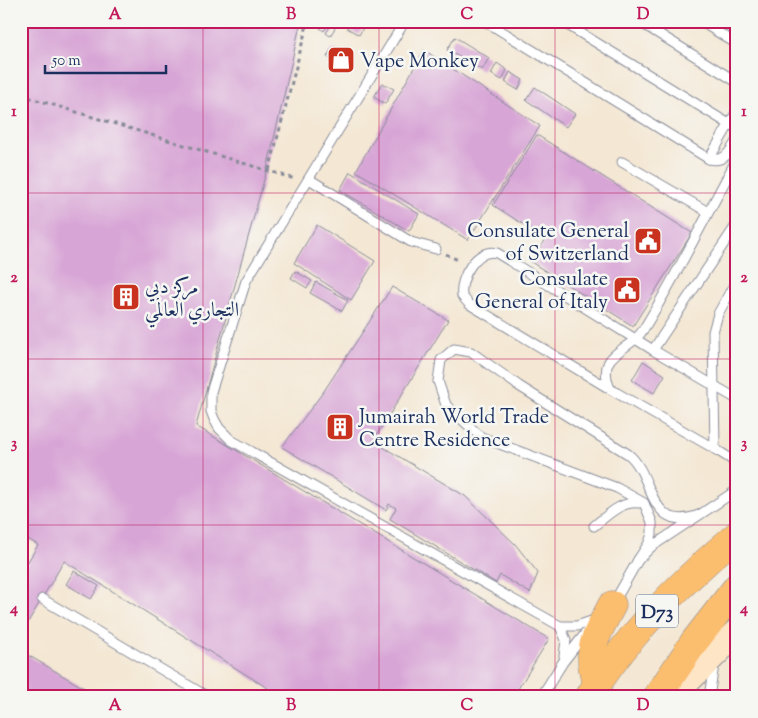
<svg xmlns="http://www.w3.org/2000/svg" width="758" height="718" font-family="'Sorts Mill Goudy',Amiri,serif">
<rect width="100%" height="100%" fill="#f6f6f2"/>
<filter id="ink" filterUnits="userSpaceOnUse"><feTurbulence type="fractalNoise" baseFrequency=".02" numOctaves="2"/><feDisplacementMap in="SourceGraphic" scale="10" xChannelSelector="R" yChannelSelector="G"/><feConvolveMatrix kernelMatrix="1 2 1 2 8 2 1 2 1" color-interpolation-filters="sRGB"/></filter>
<filter id="wash" filterUnits="userSpaceOnUse"><feTurbulence type="fractalNoise" baseFrequency=".0096" numOctaves="4" result="noise"/><feDisplacementMap in="SourceGraphic" scale="20" xChannelSelector="R" yChannelSelector="G"/><feGaussianBlur stdDeviation="1.12" result="paint"/><feColorMatrix in="noise" values="0 0 0 0 0 0 0 0 0 0 0 0 0 0 0 0 0 1.4 0 .05"/><feComposite in="paint" operator="in"/></filter>
<g filter="url(#wash)">
<rect width="100%" height="100%" fill="#f4e7d3"/>
<g id="blocks">
<g fill="#d8a6d6">
<polygon points="21,21 301,21 267,169 196,426 549,639 513,697 282,697 64,561 21,634 21,573 38,545 21,535"/>
<polygon points="324,21 330,21 324,31 320,28"/>
<polygon points="351,21 367,21 359,35 347,28"/>
<polygon points="333,22 337,25 330,36 326,33"/>
<polygon points="455,37 489,58 482,70 447,50"/>
<polygon points="332,48 342,53 337,62 327,57"/>
<polygon points="424,50 540,126 468,240 356,171"/>
<polygon points="497,63 507,70 502,80 491,74"/>
<polygon points="510,72 523,80 518,90 505,82"/>
<polygon points="382,83 394,89 385,104 374,97"/>
<polygon points="535,87 575,114 566,127 526,100"/>
<polygon points="537,135 692,233 633,326 531,262 546,239 493,205"/>
<polygon points="350,172 419,214 409,231 340,190"/>
<polygon points="317,225 375,261 351,300 294,263"/>
<polygon points="295,271 312,281 307,288 291,278"/>
<polygon points="316,282 348,300 342,311 310,293"/>
<polygon points="392,287 448,320 373,441 465,496 515,544 538,573 530,593 500,575 496,583 390,519 396,508 389,504 386,510 282,447 324,391"/>
<polygon points="643,361 665,375 654,393 632,380"/>
<polygon points="74,571 99,586 91,599 66,584"/>
<polygon points="21,651 99,697 21,697"/>
</g>
</g>
</g>
<g filter="url(#ink)">
<use href="#blocks" fill-opacity="0" stroke="#888b98" stroke-width="1"/>
<g fill="none" stroke-linecap="round" stroke-linejoin="round">
<defs>
<g id="lane">
<polyline points="405,21 246,281 211,392 211,411 214,419 219,428 231,440 560,626 577,626 597,619"/>
<path d="M485 21 709 159C724 163 730 152 737 140"/>
<polyline points="561,21 729,124"/>
<polyline points="638,21 737,82"/>
<polyline points="700,21 737,44"/>
<polyline points="709,159 737,111"/>
<polyline points="622,162 708,212"/>
<polyline points="309,179 411,242 436,249"/>
<polyline points="653,350 737,224"/>
<path d="M610 389C595 351 629 353 643 330 677 275 706 216 737 159"/>
<path d="M737 399 653 350 497 253C477 247 459 278 462 296L469 304 610 389 715 449 731 459 737 467"/>
<polyline points="715,449 713,332 718,314 737,279"/>
<path d="M594 526C608 515 621 501 639 503"/>
<path d="M638 560 649 543 652 534V522L644 503 617 488 481 437 446 405 438 381 441 360 454 349 471 352 519 386 628 454C655 475 647 534 699 515"/>
<polyline points="42,599 208,697"/>
<polyline points="613,604 638,560 651,547 737,490"/>
<polyline points="560,626 566,640 564,656"/>
<polyline points="541,697 563,662 588,630"/>
<polyline points="709,697 714,665"/>
</g>
<polyline id="secondary" points="671,697 737,632"/>
<g id="primary">
<path d="M597 684C584 651 597 634 612 605"/>
<path d="M589 697C627 635 681 582 737 535"/>
<polyline points="657,697 694,642 737,587"/>
</g>
</defs>
<use href="#lane" stroke="#888b98" stroke-width="11"/>
<use href="#secondary" stroke="#888b98" stroke-width="28"/>
<use href="#primary" stroke="#888b98" stroke-width="29"/>
<g stroke="#888b98" stroke-width="3" stroke-dasharray="4 4" stroke-linecap="butt">
<polyline points="21,95 295,179"/>
<polyline points="269,170 308,21"/>
<polyline points="446,254 460,261"/>
</g>
<use href="#lane" stroke="#fff" stroke-width="9"/>
<use href="#secondary" stroke="#fde5c5" stroke-width="26"/>
<use href="#primary" stroke="#fbbd6e" stroke-width="28"/>
</g>
</g>
<path fill="none" stroke="#c2185b" stroke-width="1" stroke-opacity="0.55" d="M203 21V697M379 21V697M555 21V697M21 193H737M21 359H737M21 525H737"/>
<defs>
<symbol id="shop-square" viewBox="-11 -11 22 22"><rect x="-9" y="-9" width="18" height="18" rx="4" fill="#c8321e" stroke="#f6f6f2"/><path d="M-5-2.5h2.3a2.7 3.5 0 0 1 5.4 0H5L5.5 6h-11ZM-1.5-2.5h3a1.5 2.3 0 0 0-3 0Z" fill="#fff"/></symbol>
<symbol id="civic-square" viewBox="-11 -11 22 22"><rect x="-9" y="-9" width="18" height="18" rx="4" fill="#c8321e" stroke="#f6f6f2"/><path d="M-.6-6.5H3V-4.5H.6V-3L4-1V1h2V6H-6V1h2V-1L-.6-3ZM-1.2 2.5V6h2.4V2.5Z" fill="#fff"/></symbol>
<symbol id="building-square" viewBox="-11 -11 22 22"><rect x="-9" y="-9" width="18" height="18" rx="4" fill="#c8321e" stroke="#f6f6f2"/><path d="M-4-6H4V6H1V3H-1V6H-4ZM-2.5-4.3h1.7v1.8h-1.7ZM.8-4.3h1.7v1.8H.8ZM-2.5-1h1.7V.8h-1.7ZM.8-1h1.7V.8H.8Z" fill="#fff"/></symbol>
</defs>
<g fill-rule="evenodd">
<use href="#shop-square" x="325" y="44" width="32" height="32"/>
<use href="#civic-square" x="632" y="225" width="32" height="32"/>
<use href="#civic-square" x="611" y="274" width="32" height="32"/>
<use href="#building-square" x="110" y="281" width="32" height="32"/>
<use href="#building-square" x="324" y="411" width="32" height="32"/>
</g>
<g text-anchor="middle" stroke-width="5" stroke-linejoin="round" paint-order="stroke">
<rect fill="#f6f6f2" stroke="#5d6b8a" stroke-width="1" x="636" y="594.5" width="42" height="33" rx="4"/>
<g font-size="19" font-weight="bold" fill="#1b2f5e">
<text x="657" y="618">D73</text>
</g>
<g font-size="20" fill="#1b2f5e" stroke="#f6f6f2" text-anchor="start">
<text x="360" y="67">Vape Monkey</text>
<text x="629" y="237" text-anchor="end">Consulate General<tspan x="629" dy="23">of Switzerland</tspan></text>
<text x="608" y="285" text-anchor="end">Consulate<tspan x="608" dy="23">General of Italy</tspan></text>
<text x="145" y="293">مركز دبي<tspan x="145" dy="23">التجاري العالمي</tspan></text>
<text x="359" y="423">Jumairah World Trade<tspan x="359" dy="23">Centre Residence</tspan></text>
</g>
</g>
<rect width="758" height="718" fill="none" stroke="#f6f6f2" stroke-width="55"/>
<path d="M45 65v8h121v-8" fill="none" stroke="#1b2f5e" stroke-width="2.5"/>
<text x="52" y="65" font-size="15" fill="#1b2f5e" stroke="#f6f6f2" stroke-width="4" paint-order="stroke">50 m</text>
<rect x="28" y="28" width="702" height="662" fill="none" stroke="#c2185b" stroke-width="2"/>
<g font-size="16" text-anchor="middle" font-weight="bold" fill="#c2185b">
<text x="115" y="19">A</text>
<text x="291" y="19">B</text>
<text x="467" y="19">C</text>
<text x="643" y="19">D</text>
<text x="14" y="116">1</text>
<text x="744" y="116">1</text>
<text x="14" y="282">2</text>
<text x="744" y="282">2</text>
<text x="14" y="448">3</text>
<text x="744" y="448">3</text>
<text x="14" y="613">4</text>
<text x="744" y="613">4</text>
<text x="115" y="710">A</text>
<text x="291" y="710">B</text>
<text x="467" y="710">C</text>
<text x="643" y="710">D</text>
</g>
</svg>
